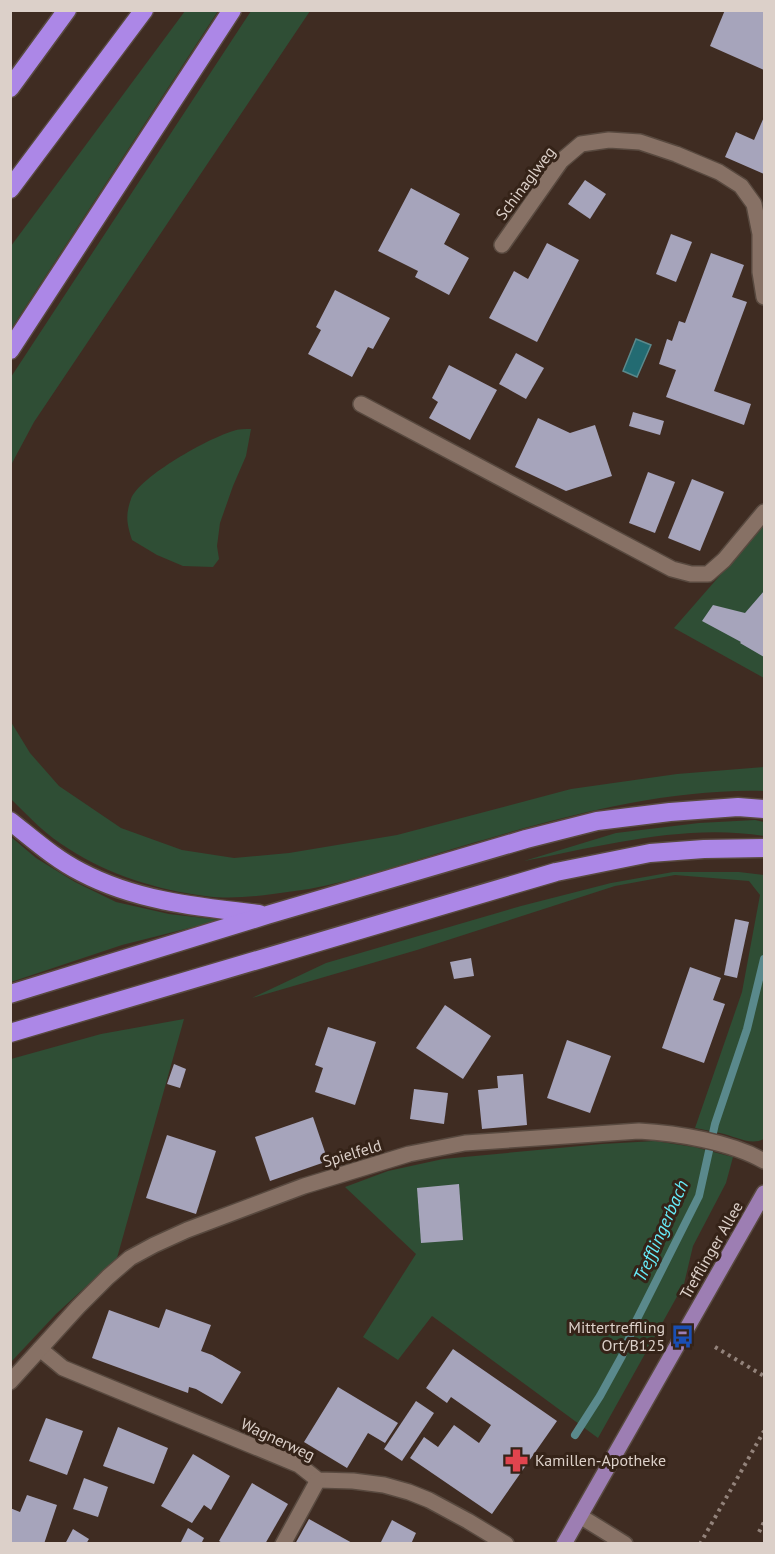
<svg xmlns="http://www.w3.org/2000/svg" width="775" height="1554" font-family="'PT Sans',sans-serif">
<rect width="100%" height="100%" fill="#3f2c22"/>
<g fill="#2f4e35">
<polygon points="185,11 218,11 11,329 11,246"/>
<polygon points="251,11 310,11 34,422 11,465 11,377"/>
<path d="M251 429 246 456 233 486 220 523 217 546 219 559 213 567 183 566 157 555 132 540C127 524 125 516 131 499 140 476 209 438 233 431 238 429 245 429 251 429Z"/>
<polygon points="764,525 764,678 674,628"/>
<path d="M11 722 30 753 59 786 121 828 182 850 234 858 289 853 397 835 571 789 677 774 764 767V791C656 788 539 823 436 854 394 867 352 881 309 889 297 891 285 892 273 894 251 897 227 899 205 896 158 890 109 875 69 849 47 836 29 817 11 799Z"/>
<path d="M755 820 764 822V836C686 823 601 846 524 861L616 833 699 823Z"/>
<polygon points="10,836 36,858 75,882 116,902 169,914 221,920 122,945 11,982"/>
<path d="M673 872H739L764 875V1139C750 1146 735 1136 720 1133 712 1131 704 1130 695 1128L742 992 760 895 749 881 675 875 615 886 417 950 252 998 326 963 521 906 611 883Z"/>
<polygon points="184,1019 117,1258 56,1314 11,1362 11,1059 101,1034"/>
<polygon points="655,1141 694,1147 733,1157 726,1183 693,1246 684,1284 598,1438 432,1316 398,1360 363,1337 416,1254 345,1187 388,1171 443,1159 602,1144"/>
</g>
<polygon fill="#236b72" stroke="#5a898c" stroke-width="1.5" points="636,339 651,345 637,377 623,371"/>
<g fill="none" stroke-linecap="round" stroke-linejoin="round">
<polyline stroke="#5a898c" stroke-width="8" points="575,1435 600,1396 622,1356 636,1321 699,1196 715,1124 747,1029 764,959"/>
</g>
<g fill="#a6a4bb">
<polygon points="725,10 764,10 764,70 710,46"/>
<polygon points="764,117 764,174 725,157 736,132 754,140"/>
<polygon points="585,180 606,194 590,219 568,204"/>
<polygon points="411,188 460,214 444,244 469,258 449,295 415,277 418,271 378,251"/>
<polygon points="671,234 692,242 676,282 656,274"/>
<polygon points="547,243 579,260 537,342 489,318 514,271 528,279"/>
<polygon points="711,253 744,265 732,297 747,302 714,391 751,404 744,425 666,397 676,370 659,364 667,339 672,341 679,321 685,323"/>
<polygon points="335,290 390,318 373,349 368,347 352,377 308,354 321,330 316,327"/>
<polygon points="516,353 544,368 526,399 499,384"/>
<polygon points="449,365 497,390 470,440 429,418 438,402 432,398"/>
<polygon points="633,412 664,421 660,435 629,426"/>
<polygon points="538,418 570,433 595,425 612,476 566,491 515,467"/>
<polygon points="648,472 675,482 655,533 629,523"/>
<polygon points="692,479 724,492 700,551 668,538"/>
<polygon points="764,591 764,657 740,643 741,642 702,621 713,605 745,613"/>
<polygon points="735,919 749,922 737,978 724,975"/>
<polygon points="471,958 474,976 454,979 450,962"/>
<polygon points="690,967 721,978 713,1000 725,1004 704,1063 662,1048"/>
<polygon points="445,1005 491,1036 463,1079 416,1048"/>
<polygon points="328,1027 376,1042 355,1105 315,1092 323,1068 315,1065"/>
<polygon points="567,1040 611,1056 590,1113 547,1098"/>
<polygon points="174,1064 186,1069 180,1088 167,1084"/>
<polygon points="523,1074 527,1125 482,1129 478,1090 498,1088 497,1076"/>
<polygon points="414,1089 448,1093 444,1124 410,1119"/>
<polygon points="313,1117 328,1161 270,1181 255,1137"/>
<polygon points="167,1135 216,1151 196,1214 146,1198"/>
<polygon points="459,1184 463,1240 421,1243 417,1188"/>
<polygon points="166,1309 211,1325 201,1351 212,1355 241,1372 222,1404 196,1389 189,1387 188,1393 92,1358 109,1310 159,1328"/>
<polygon points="453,1349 557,1421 492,1514 410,1458 424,1437 438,1447 454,1425 479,1443 491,1425 451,1397 447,1403 426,1388"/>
<polygon points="338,1387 398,1423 385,1443 368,1433 347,1468 304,1442"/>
<polygon points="416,1401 434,1413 402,1461 384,1449"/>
<polygon points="46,1418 83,1431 67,1475 29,1461"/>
<polygon points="118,1427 168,1448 154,1484 103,1466"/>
<polygon points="193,1454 230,1476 211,1510 204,1505 192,1523 161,1506"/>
<polygon points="84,1478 108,1487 98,1517 73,1509"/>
<polygon points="252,1483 288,1504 265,1544 224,1544 219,1541"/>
<polygon points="27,1495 57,1505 44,1544 10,1544 10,1508 20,1512"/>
<polygon points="309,1519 354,1544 295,1544"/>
<polygon points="392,1520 416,1533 411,1544 380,1544"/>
<polygon points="188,1528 204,1538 201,1544 180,1544"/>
<polygon points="73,1529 89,1539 86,1544 65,1544"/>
</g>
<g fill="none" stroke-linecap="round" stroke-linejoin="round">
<defs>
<g id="street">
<polyline points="502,245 561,161 581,144 609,140 640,142 676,154 719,172 741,186 754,204 760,234 760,272 764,297"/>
<polyline points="361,404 672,569 691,574 708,574 724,560 764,512"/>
<polyline points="40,1349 63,1368 299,1465 318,1480 353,1481 384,1485 409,1492 429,1500 468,1521 506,1544"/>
<path d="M10 1382 78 1307 108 1277 130 1258 154 1245 187 1230 304 1186 409 1154 465 1143 639 1131C677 1133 731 1142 764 1161"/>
<polyline points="580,1516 625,1544"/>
<polyline points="283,1544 318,1480"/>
</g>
<polyline id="primary" points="564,1544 764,1193"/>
<g id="highway">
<polyline points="10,88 67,10"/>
<polyline points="10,189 144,10"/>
<polyline points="10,350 232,10"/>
<path d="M10 821C33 839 55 859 81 872 136 901 198 907 259 914"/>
<polyline points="10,994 267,915 526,839 597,821 670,812 738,807 764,809"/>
<polyline points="10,1033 556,872 650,853 704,849 764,848"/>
</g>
</defs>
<use href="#street" stroke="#58493f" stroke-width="18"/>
<use href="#primary" stroke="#58493f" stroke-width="18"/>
<use href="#highway" stroke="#58493f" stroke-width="21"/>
<g stroke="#93837b" stroke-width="4" stroke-dasharray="3 4.5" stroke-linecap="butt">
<polyline points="715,1347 764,1376"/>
<polyline points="759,1532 764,1522"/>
<polyline points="700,1544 764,1431"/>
</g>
<use href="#street" stroke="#877165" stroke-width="15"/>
<use href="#primary" stroke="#9d7eb3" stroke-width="15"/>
<use href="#highway" stroke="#ac87e7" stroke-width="18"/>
</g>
<defs>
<symbol id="bus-bare" viewBox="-9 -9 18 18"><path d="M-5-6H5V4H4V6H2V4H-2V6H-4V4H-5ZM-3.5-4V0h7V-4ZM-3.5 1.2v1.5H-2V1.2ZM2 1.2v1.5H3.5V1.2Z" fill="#1a4fb4" stroke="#352318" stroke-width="2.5" paint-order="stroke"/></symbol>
<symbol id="pharmacy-bare" viewBox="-9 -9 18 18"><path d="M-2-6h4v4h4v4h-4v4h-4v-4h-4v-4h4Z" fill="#e0444e" stroke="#352318" stroke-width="2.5" paint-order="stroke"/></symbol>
</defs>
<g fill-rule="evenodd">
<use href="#bus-bare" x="666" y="1320" width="33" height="33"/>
<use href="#pharmacy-bare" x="500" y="1444" width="33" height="33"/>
</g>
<g text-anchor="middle" stroke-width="6" stroke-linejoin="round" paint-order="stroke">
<g font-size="16" fill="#dcd0c9" stroke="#352318">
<text transform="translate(525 183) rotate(-53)" y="6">Schinaglweg</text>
<text transform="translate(352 1153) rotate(-17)" y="6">Spielfeld</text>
<text transform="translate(711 1250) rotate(-60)" y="6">Trefflinger Allee</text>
<text transform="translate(278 1439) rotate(25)" y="6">Wagnerweg</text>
</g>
<g font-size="16" fill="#dcd0c9" stroke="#352318" text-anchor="end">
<text x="665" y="1333">Mittertreffling<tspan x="665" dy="18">Ort/B125</tspan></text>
<text x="535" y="1466" text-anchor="start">Kamillen-Apotheke</text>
</g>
<g font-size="18" font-style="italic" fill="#67edfa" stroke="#352318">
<text transform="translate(661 1231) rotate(-66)" y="6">Trefflingerbach</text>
</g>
</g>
<rect width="775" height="1554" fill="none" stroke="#dcd0c9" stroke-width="24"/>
</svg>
